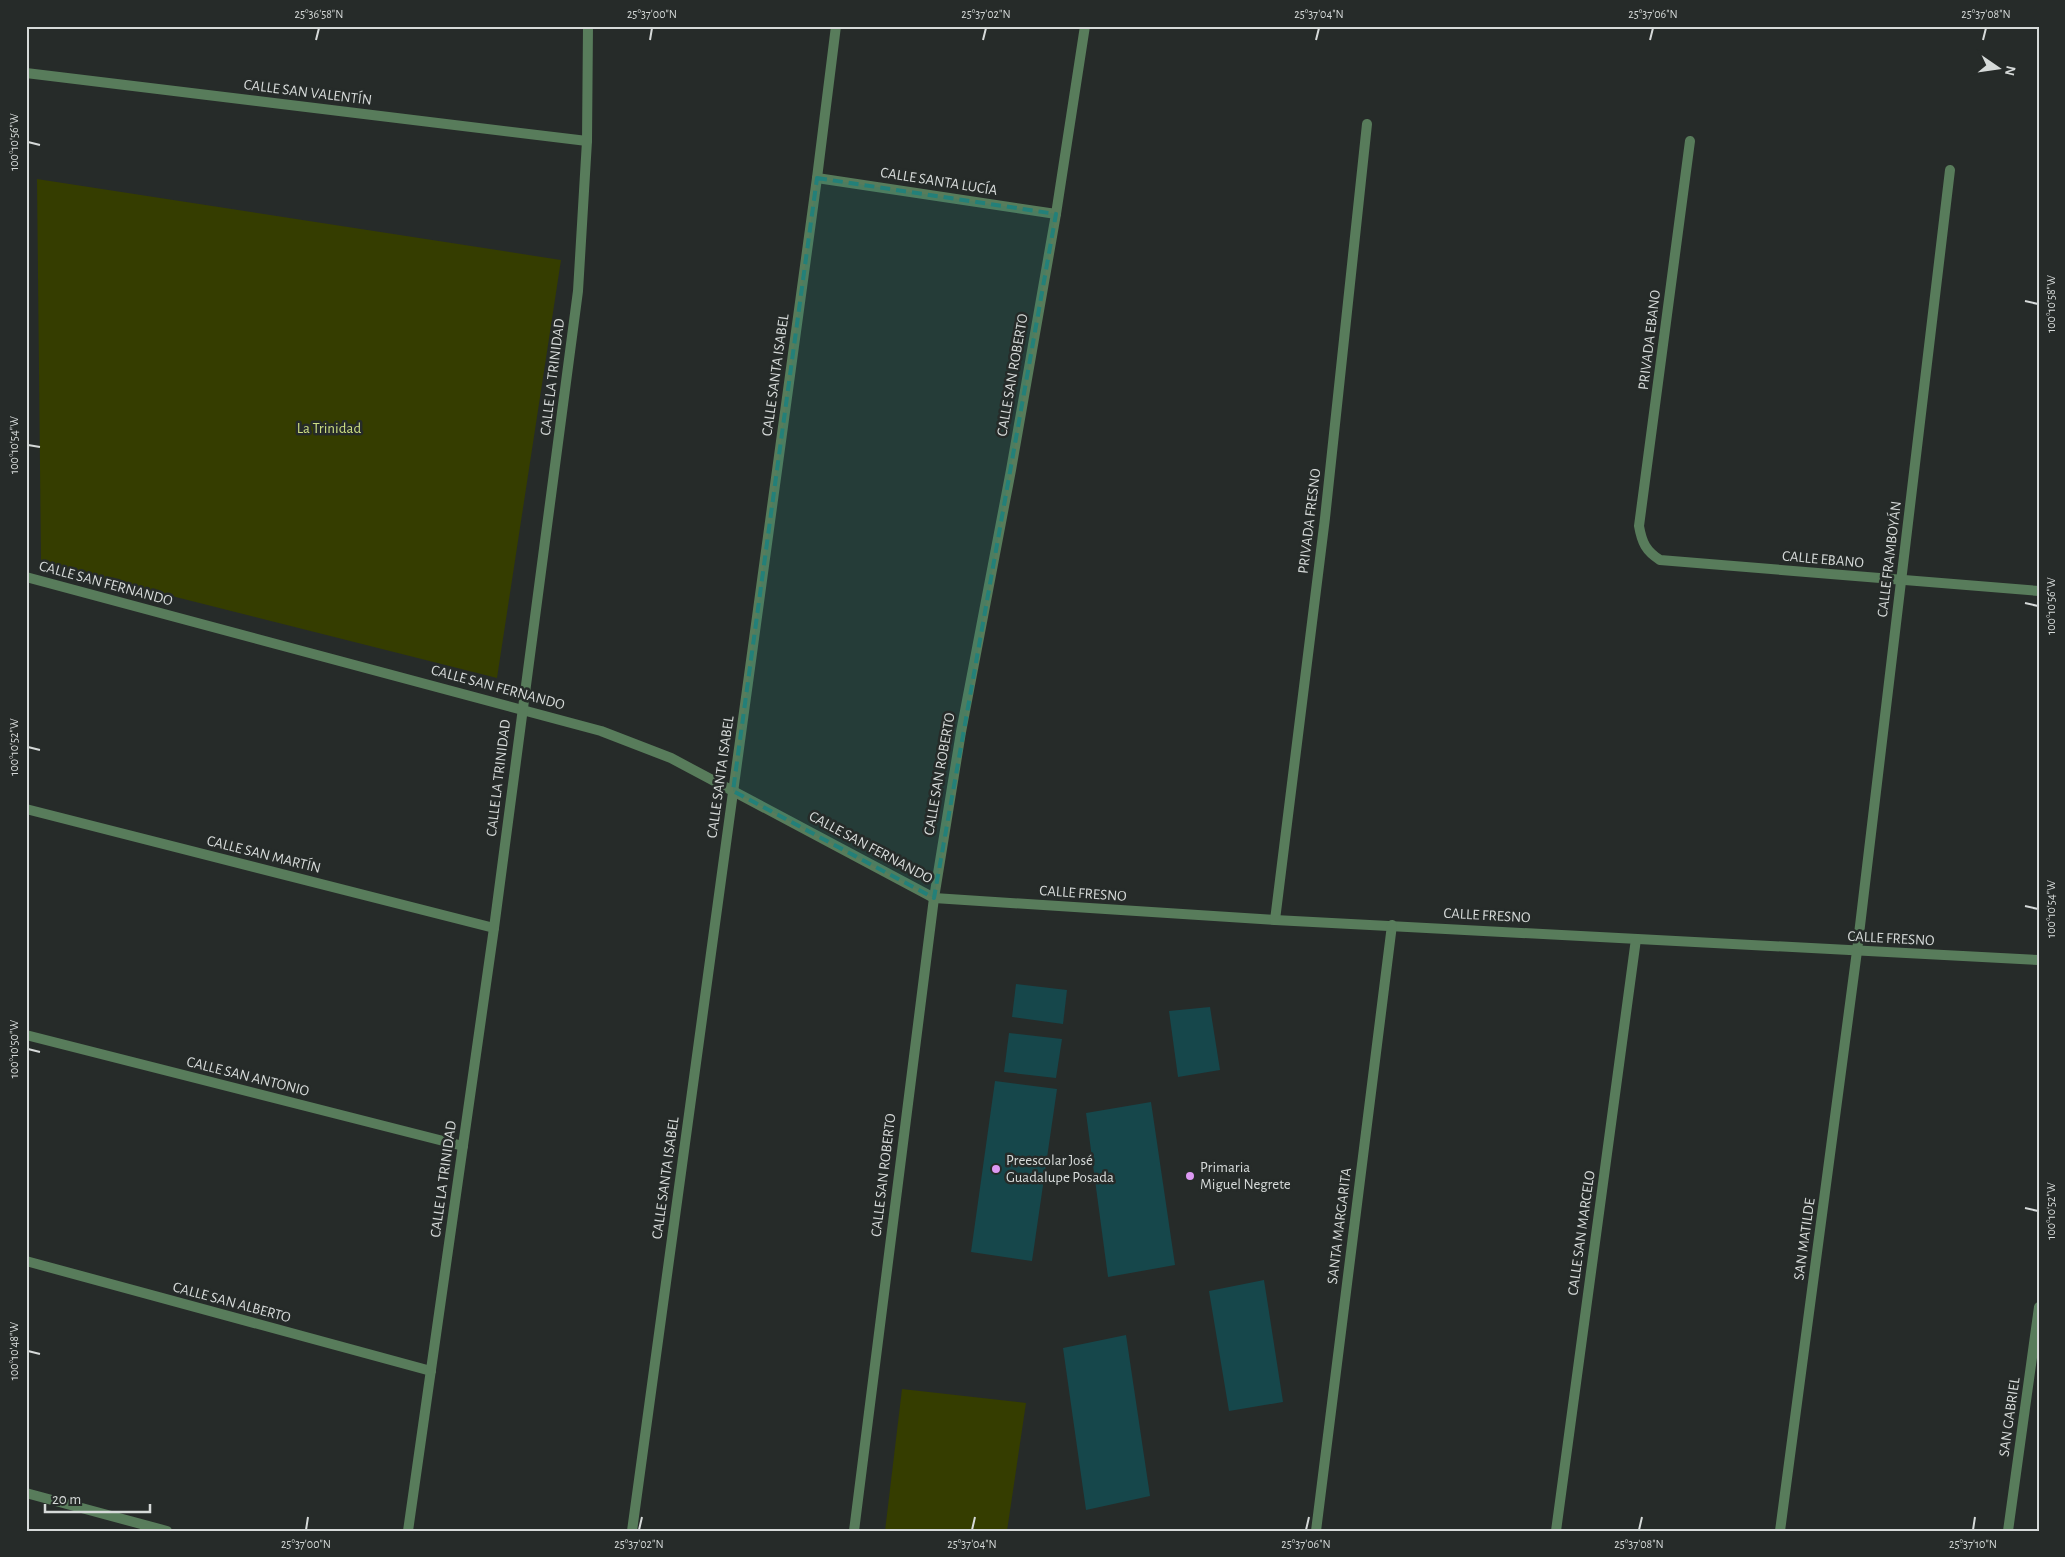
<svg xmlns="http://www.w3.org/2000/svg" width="2065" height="1557" font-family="'Alegreya Sans',sans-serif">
<rect width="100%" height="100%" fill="#262b29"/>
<g fill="#353d00">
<polygon points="37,179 561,260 497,678 41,563"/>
<polygon points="902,1389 1026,1403 1007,1531 885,1531"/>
</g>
<g fill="#16474b">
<polygon points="1016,984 1067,990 1063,1024 1012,1017"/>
<polygon points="1210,1007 1220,1070 1178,1077 1169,1011"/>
<polygon points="1009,1033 1062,1039 1056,1078 1004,1072"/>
<polygon points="995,1081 1057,1089 1032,1261 971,1252"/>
<polygon points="1151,1102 1175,1265 1108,1277 1086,1113"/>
<polygon points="1264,1280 1283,1402 1229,1411 1209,1291"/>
<polygon points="1126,1335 1150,1496 1086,1510 1063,1348"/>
</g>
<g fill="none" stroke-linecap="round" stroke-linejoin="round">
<g stroke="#587c5b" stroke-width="10">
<polyline points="26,73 587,141"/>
<path d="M1690 141 1639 526C1642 543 1646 551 1660 560L2039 591"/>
<polyline points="817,178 1056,214"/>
<polyline points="26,577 601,731 671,758 934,898 1275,920 2039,960"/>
<polyline points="26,809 494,928"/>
<polyline points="1275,920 1325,518 1367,124"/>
<polyline points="26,1035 463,1146"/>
<polyline points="26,1261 431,1371"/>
<polyline points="26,1493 167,1531"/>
<polyline points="408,1531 494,928 578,291 587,141 588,26"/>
<polyline points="632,1531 817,178 836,26"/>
<polyline points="854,1531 934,898 961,732 1011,470 1056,214 1085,26"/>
<polyline points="1316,1531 1392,925"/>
<polyline points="1556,1531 1636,939"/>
<polyline points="1780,1531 1857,951 1950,170"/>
<polyline points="2008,1531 2039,1307"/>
</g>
</g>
<path fill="#238079" fill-opacity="0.2" stroke="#238079" stroke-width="4" stroke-dasharray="10 6" stroke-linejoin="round" d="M817 178 1056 214 934 898 733 791Z"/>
<path fill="none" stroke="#d6dad9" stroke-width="2" d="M316 40 319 28M650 40 652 28M983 40 986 28M1316 40 1319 28M1650 40 1653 28M1983 40 1986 28M28 142 40 145M2025 301 2038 304M28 445 40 447M2025 603 2038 606M28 747 40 750M2025 906 2038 909M28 1049 40 1052M2025 1208 2038 1211M28 1351 40 1354M306 1530 308 1517M639 1530 642 1517M972 1530 975 1517M1306 1530 1309 1517M1639 1530 1642 1517M1973 1530 1975 1517"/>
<g fill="#dd99f3" stroke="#262b29" stroke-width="2">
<circle cx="996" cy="1169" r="5"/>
<circle cx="1190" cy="1176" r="5"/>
</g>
<g text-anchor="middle" stroke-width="5" stroke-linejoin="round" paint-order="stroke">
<g font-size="15" fill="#d6dad9" stroke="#262b29">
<text transform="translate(308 92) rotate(7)" y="5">CALLE SAN VALENTÍN</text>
<text transform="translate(939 181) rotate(9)" y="5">CALLE SANTA LUCÍA</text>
<text transform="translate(1649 340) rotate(-83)" y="5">PRIVADA EBANO</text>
<text transform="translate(775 375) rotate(-82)" y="5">CALLE SANTA ISABEL</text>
<text transform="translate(1012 375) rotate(-80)" y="5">CALLE SAN ROBERTO</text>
<text transform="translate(552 377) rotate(-83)" y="5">CALLE LA TRINIDAD</text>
<text transform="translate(1309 521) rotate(-83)" y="5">PRIVADA FRESNO</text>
<text transform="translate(1823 559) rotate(5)" y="5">CALLE EBANO</text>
<text transform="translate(1889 559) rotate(-83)" y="5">CALLE FRAMBOYÁN</text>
<text transform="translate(106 583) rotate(15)" y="5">CALLE SAN FERNANDO</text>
<text transform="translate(498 687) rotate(15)" y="5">CALLE SAN FERNANDO</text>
<text transform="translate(939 774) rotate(-80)" y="5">CALLE SAN ROBERTO</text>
<text transform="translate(720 777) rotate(-82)" y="5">CALLE SANTA ISABEL</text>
<text transform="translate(498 778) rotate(-83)" y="5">CALLE LA TRINIDAD</text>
<text transform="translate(871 847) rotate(28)" y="5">CALLE SAN FERNANDO</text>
<text transform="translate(264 854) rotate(14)" y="5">CALLE SAN MARTÍN</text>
<text transform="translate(1083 893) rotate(4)" y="5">CALLE FRESNO</text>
<text transform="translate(1487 915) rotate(3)" y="5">CALLE FRESNO</text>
<text transform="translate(1891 938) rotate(3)" y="5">CALLE FRESNO</text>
<text transform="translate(248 1076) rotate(14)" y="5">CALLE SAN ANTONIO</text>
<text transform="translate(883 1175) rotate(-83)" y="5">CALLE SAN ROBERTO</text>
<text transform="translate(665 1178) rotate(-82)" y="5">CALLE SANTA ISABEL</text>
<text transform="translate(443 1179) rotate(-82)" y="5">CALLE LA TRINIDAD</text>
<text transform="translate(1339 1226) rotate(-83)" y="5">SANTA MARGARITA</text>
<text transform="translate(1581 1233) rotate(-82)" y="5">CALLE SAN MARCELO</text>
<text transform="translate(1804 1239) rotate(-82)" y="5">SAN MATILDE</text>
<text transform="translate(232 1302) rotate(15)" y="5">CALLE SAN ALBERTO</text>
<text transform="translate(2009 1417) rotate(-82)" y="5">SAN GABRIEL</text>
</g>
<g font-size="15" fill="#ccdd83" stroke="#262b29">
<text x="329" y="433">La Trinidad</text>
</g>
<g font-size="15" fill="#d6dad9" stroke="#262b29" text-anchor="start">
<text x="1006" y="1165">Preescolar José<tspan x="1006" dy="17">Guadalupe Posada</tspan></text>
<text x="1200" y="1172">Primaria<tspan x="1200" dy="17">Miguel Negrete</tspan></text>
</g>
</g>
<rect width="2065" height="1557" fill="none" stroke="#262b29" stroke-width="55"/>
<g transform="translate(1998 68) rotate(103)" stroke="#262b29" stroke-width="4" paint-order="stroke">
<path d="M0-4L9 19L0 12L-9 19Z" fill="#d6dad9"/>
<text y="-8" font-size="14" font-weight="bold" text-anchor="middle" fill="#d6dad9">N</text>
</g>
<path d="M45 1504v8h105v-8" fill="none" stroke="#d6dad9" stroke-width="2.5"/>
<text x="52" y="1504" font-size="15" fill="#d6dad9" stroke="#262b29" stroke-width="4" paint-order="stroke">20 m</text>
<rect x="28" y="28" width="2010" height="1502" fill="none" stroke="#d6dad9" stroke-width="2"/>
<g font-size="12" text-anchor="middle" fill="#d6dad9">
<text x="319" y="18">25°36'58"N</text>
<text x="652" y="18">25°37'00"N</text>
<text x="986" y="18">25°37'02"N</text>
<text x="1319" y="18">25°37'04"N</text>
<text x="1653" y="18">25°37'06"N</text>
<text x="1986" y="18">25°37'08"N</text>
<text transform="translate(14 142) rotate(-90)" y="4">100°10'56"W</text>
<text transform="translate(2051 304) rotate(-90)" y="4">100°10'58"W</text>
<text transform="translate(14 445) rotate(-90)" y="4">100°10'54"W</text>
<text transform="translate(2051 606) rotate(-90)" y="4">100°10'56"W</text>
<text transform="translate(14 747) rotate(-90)" y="4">100°10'52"W</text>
<text transform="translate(2051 909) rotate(-90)" y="4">100°10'54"W</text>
<text transform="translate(14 1049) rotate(-90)" y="4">100°10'50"W</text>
<text transform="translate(2051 1211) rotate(-90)" y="4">100°10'52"W</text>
<text transform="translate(14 1351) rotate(-90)" y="4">100°10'48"W</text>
<text x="306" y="1548">25°37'00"N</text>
<text x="639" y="1548">25°37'02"N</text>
<text x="972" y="1548">25°37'04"N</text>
<text x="1306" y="1548">25°37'06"N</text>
<text x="1639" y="1548">25°37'08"N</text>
<text x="1973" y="1548">25°37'10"N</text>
</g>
</svg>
